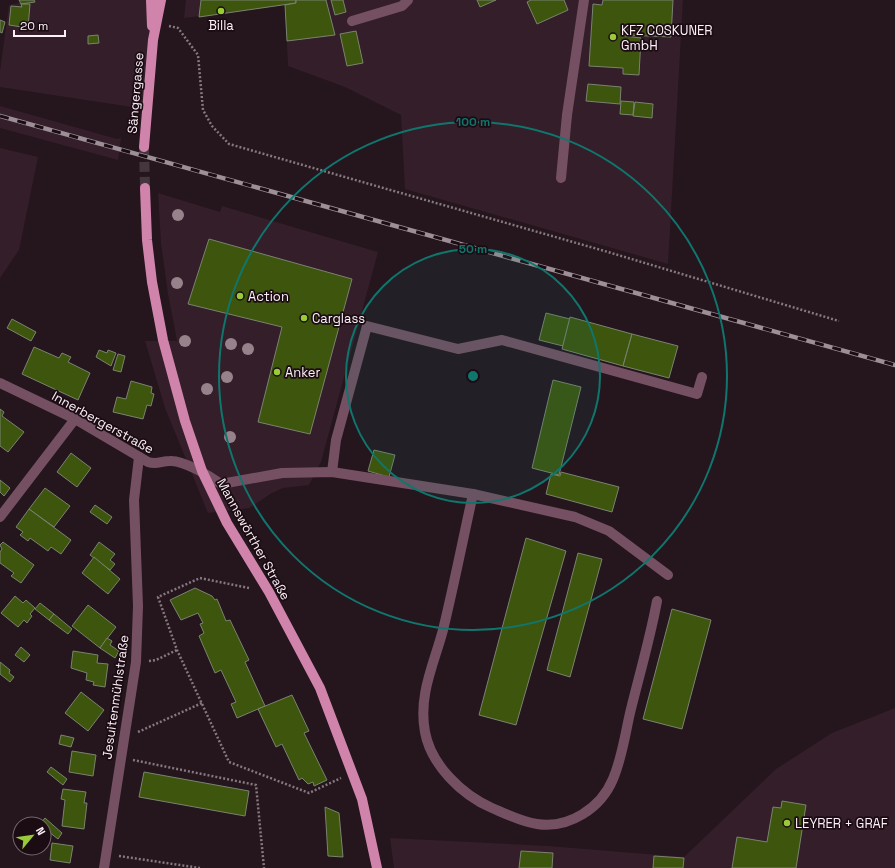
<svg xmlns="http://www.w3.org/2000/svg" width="895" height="868" font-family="'Space Grotesk',sans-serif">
<rect width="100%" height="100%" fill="#25151d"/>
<g fill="#341e29">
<polygon points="33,0 156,0 145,109 0,87 0,71 9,5"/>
<polygon points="186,0 683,0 668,264 405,189 401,115 345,87 288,66 285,5 184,18"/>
<polygon points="0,106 117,139 121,138 118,160 0,128"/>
<polygon points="0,148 38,157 19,250 0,278"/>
<polygon points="158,193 220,212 222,206 378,252 321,462 309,485 283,488 272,493 249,508 208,513 165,408 145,341 177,341 168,294 161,243"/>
<polygon points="895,708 895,868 394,868 390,838 548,846 684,857 776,769 832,733"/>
</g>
<g fill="#3d550d" stroke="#7a8370">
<polygon points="19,0 34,0 35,2 21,4"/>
<polygon points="201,0 296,0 296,3 199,17"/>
<polygon points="296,0 326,0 335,35 287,41 285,5 296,3"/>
<polygon points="331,0 343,0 346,12 335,15"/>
<polygon points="477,0 496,0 480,7"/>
<polygon points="531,0 564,0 568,10 537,24 527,2"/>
<polygon points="603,0 673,0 671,37 625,35 625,36 641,38 639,75 623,74 623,68 589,66 593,4 602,5"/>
<polygon points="21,4 30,4 28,28 9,25 11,6 22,7"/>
<polygon points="0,20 5,22 2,33 0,32"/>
<polygon points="356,31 363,63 347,66 340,34"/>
<polygon points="98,35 99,43 88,44 88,36"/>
<polygon points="588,84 621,87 620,104 586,101"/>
<polygon points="621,101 634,102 633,115 620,114"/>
<polygon points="635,102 653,104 652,118 633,116"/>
<polygon points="209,239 352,279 310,434 258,422 282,327 188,304"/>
<polygon points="546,313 570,319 563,346 539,340"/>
<polygon points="570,317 632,334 623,366 562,349"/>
<polygon points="12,319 36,332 31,341 7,328"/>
<polygon points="632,334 678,346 669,378 623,366"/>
<polygon points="34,347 59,358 62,353 71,357 68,362 90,373 78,400 22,374"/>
<polygon points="99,350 107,353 108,350 116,353 111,366 96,357"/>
<polygon points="118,354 125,356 121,372 113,370"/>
<polygon points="553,380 581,387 559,475 532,468"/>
<polygon points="131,381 152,387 151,393 154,394 151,406 147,405 143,419 113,412 117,397 126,399"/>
<polygon points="0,409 4,412 2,416 24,432 8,452 0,446"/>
<polygon points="374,450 395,455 389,477 368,471"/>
<polygon points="71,453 91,468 77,487 57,472"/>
<polygon points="561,472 619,487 612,512 546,494 551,474 560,476"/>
<polygon points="0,480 10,488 4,496 0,492"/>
<polygon points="45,488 70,506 54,527 29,509"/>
<polygon points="95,505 112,517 107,524 90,512"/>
<polygon points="29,509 71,540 61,554 51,547 48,551 30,538 28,541 20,535 23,532 16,527"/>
<polygon points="526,538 566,551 516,725 479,715"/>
<polygon points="3,542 34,565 21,583 11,576 14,573 0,563 0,552 2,549 0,545"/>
<polygon points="99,542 115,554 110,560 115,564 110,570 90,555"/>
<polygon points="578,553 602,559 570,677 547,670"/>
<polygon points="94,557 120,579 108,594 82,573"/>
<polygon points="195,588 212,596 215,600 217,599 226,621 230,620 249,660 245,662 265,706 237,718 231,704 236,702 221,670 215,673 199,636 204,633 200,624 203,623 198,613 181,620 170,600"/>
<polygon points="15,596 23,603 26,600 35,608 30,614 32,616 27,623 24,620 18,627 1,613"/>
<polygon points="40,603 54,614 49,620 35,609"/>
<polygon points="88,605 116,627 100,648 72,626"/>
<polygon points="672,609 711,620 682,729 643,719"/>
<polygon points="54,614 72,629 68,634 49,620"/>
<polygon points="107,638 112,641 110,645 119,651 115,658 100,648"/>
<polygon points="21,647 30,655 24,662 15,655"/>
<polygon points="73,651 98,655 97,663 108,664 105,687 93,685 94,682 86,680 87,673 71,668"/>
<polygon points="0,662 10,670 9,673 14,677 10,682 0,674"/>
<polygon points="81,692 104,710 88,731 65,713"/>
<polygon points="292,695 309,731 304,733 327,780 314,786 313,782 308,784 302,778 299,780 282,744 276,747 258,709"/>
<polygon points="61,735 74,738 71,747 59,744"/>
<polygon points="72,751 96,755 93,776 69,772"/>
<polygon points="51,767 67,779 63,785 47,772"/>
<polygon points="144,772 249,791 245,816 139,797"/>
<polygon points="63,789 86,792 84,803 87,803 84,829 62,826 65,800 61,799"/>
<polygon points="782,801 806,805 796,868 732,868 737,837 767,842 773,807 781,808"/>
<polygon points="325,807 339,813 343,857 328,856"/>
<polygon points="45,818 62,833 58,839 49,832 47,835 44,833 44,824 40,824"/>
<polygon points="52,843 73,846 70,863 50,860"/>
<polygon points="521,851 553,853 552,868 519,868"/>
<polygon points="654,856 684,858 683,868 653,868"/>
</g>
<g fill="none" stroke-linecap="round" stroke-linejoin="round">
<polyline stroke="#45363e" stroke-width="10" stroke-dasharray="10 5" stroke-linecap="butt" points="144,147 145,188"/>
<g stroke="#87787f" stroke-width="2.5" stroke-dasharray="2 2" stroke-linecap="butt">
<polyline points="169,26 178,28 198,55 203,110 212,126 229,144 608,252 839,321"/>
<polyline points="249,588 200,578 158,597 177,650 229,762 309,793 341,778"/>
<polyline points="149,661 156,660 177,650"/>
<polyline points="138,732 202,703"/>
<polyline points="133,760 256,785 264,868"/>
<polyline points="119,856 200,868"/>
</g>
<g stroke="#755062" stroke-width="10">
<polyline points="352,21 402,6 408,0"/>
<polyline points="561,178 567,115 584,0"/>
<path d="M0 383 75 419 148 462C157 465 161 461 170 461 183 460 210 476 221 484L282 473 332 472 473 494 575 517 609 531 668 575"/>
<polyline points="332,472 336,440 367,326 458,349 502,340 697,394 702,377"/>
<path d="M473 494C463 539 454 585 443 630 434 664 418 695 425 732 431 765 462 795 492 808 506 814 522 822 537 824 569 829 601 808 613 779 622 758 625 735 630 713 639 676 650 639 657 601"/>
<polyline points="0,517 75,419"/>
<polyline points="104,868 136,662 138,606 134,500 139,457"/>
</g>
<g stroke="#d184ab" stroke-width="10">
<polyline points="151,0 152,26"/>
<polyline points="144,147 153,40 161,0"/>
<polyline points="145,188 147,240 152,282 163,340 185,421 202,471 227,523 269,592 320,688 362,799 377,868"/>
</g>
<defs>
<polyline id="rail" points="0,116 895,365"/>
</defs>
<use href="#rail" stroke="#9d8f96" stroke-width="4.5"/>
<use href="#rail" stroke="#1b0c14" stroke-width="3" stroke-dasharray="9" stroke-linecap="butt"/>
</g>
<g fill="#97828c">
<circle cx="178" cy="215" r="6"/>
<circle cx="177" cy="283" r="6"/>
<circle cx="185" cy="341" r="6"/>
<circle cx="231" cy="344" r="6"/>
<circle cx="248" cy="349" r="6"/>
<circle cx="227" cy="377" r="6"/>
<circle cx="207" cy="389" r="6"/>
<circle cx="230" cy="437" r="6"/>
</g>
<circle cx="473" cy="376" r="127" fill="#0f766e" fill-opacity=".12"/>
<g fill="none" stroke="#0f766e" stroke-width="2">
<circle cx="473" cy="376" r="127"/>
<circle cx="473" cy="376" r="254"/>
</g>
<g fill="#98cb37" stroke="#1b0c14" stroke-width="1.5">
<circle cx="221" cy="11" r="4"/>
<circle cx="613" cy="37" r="4"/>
<circle cx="240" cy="296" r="4"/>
<circle cx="304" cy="318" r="4"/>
<circle cx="277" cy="372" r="4"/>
<circle cx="787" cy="823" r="4"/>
</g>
<g text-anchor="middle" stroke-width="3.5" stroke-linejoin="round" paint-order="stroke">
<g font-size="13" fill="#fdf0f6" stroke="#1b0c14" text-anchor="start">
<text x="221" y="30" text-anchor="middle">Billa</text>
<text x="621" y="35">KFZ COSKUNER<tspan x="621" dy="15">GmbH</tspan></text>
<text x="248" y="301">Action</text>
<text x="312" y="323">Carglass</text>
<text x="285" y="377">Anker</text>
<text x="795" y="828">LEYRER + GRAF</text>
</g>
<g font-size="13" fill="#fdf0f6" stroke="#1b0c14">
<text transform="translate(135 93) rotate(-85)" y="5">Sängergasse</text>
<text transform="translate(103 422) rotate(29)" y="5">Innerbergerstraße</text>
<text transform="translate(254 539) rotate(61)" y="5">Mannswörther Straße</text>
<text transform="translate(115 697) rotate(-82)" y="5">Jesuitenmühlstraße</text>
</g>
</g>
<circle cx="473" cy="376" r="6" fill="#0f766e" stroke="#1b0c14" stroke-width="2"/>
<g font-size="12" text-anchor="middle" font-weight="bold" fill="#0f766e" stroke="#1b0c14" stroke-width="3.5" stroke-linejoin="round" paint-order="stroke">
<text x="473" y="126">100 m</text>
<text x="473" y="253">50 m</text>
</g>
<g transform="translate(32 836) rotate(61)"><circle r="19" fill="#1b0c14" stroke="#75676e"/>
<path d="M0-3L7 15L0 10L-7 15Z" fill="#98cb37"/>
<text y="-6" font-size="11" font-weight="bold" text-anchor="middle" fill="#fdf0f6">N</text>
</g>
<path d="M14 30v6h51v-6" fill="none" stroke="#fdf0f6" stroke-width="2"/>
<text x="20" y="30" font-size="12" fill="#fdf0f6" stroke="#1b0c14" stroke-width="3" paint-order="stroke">20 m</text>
</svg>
